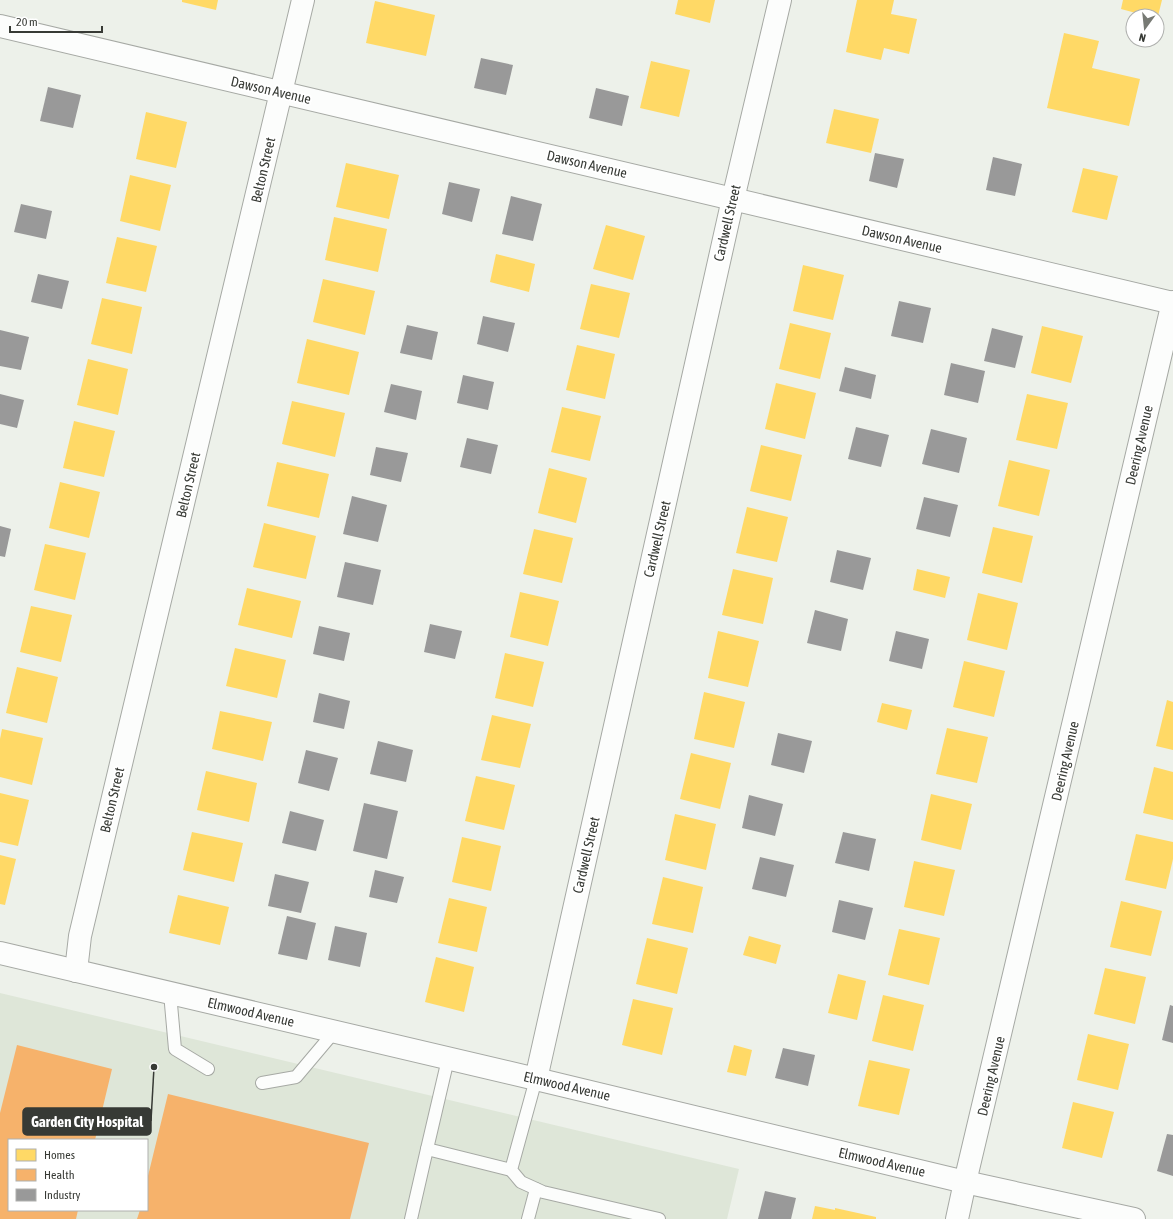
<svg xmlns="http://www.w3.org/2000/svg" width="1173" height="1219" font-family="'Asap Condensed',sans-serif">
<rect width="100%" height="100%" fill="#edf1ea"/>
<path fill="#dee6d8" fill-rule="evenodd" d="M0 993 739 1169 727 1219H0ZM9 1140H147V1210H9Z"/>
<g fill="#ffd966">
<polygon points="182,0 218,0 216,10 182,2"/>
<polygon points="678,0 715,0 710,23 675,14"/>
<polygon points="857,0 894,0 891,14 917,19 909,54 884,48 881,60 846,52"/>
<polygon points="1123,0 1162,0 1158,16 1147,16 1121,9"/>
<polygon points="375,1 435,15 426,56 366,43"/>
<polygon points="1064,33 1099,41 1092,68 1140,79 1129,126 1047,108"/>
<polygon points="651,61 690,70 679,117 640,108"/>
<polygon points="834,109 879,119 871,153 826,143"/>
<polygon points="146,112 187,122 176,168 136,159"/>
<polygon points="346,163 399,175 389,219 336,207"/>
<polygon points="1083,168 1118,176 1107,220 1072,212"/>
<polygon points="130,175 171,185 160,231 120,221"/>
<polygon points="334,217 387,229 378,272 325,260"/>
<polygon points="606,225 645,236 633,280 593,269"/>
<polygon points="117,237 157,246 146,292 106,283"/>
<polygon points="496,254 535,264 529,292 490,282"/>
<polygon points="803,265 844,275 833,320 793,311"/>
<polygon points="323,279 375,291 365,335 313,322"/>
<polygon points="591,284 630,293 619,338 580,329"/>
<polygon points="102,298 142,307 132,354 91,344"/>
<polygon points="790,323 831,333 820,379 779,369"/>
<polygon points="1042,326 1083,336 1071,383 1031,373"/>
<polygon points="307,339 359,352 349,395 297,383"/>
<polygon points="577,345 615,354 605,399 566,390"/>
<polygon points="88,359 128,369 118,415 77,405"/>
<polygon points="776,383 816,393 805,439 765,429"/>
<polygon points="1027,394 1068,403 1057,449 1016,440"/>
<polygon points="292,401 345,413 335,457 282,444"/>
<polygon points="562,407 601,416 590,461 551,452"/>
<polygon points="74,421 115,431 104,477 63,468"/>
<polygon points="761,445 802,455 791,501 750,491"/>
<polygon points="1009,460 1050,470 1039,516 998,506"/>
<polygon points="277,462 329,474 319,518 267,506"/>
<polygon points="549,468 587,478 576,523 538,513"/>
<polygon points="60,482 100,492 89,538 49,528"/>
<polygon points="747,507 788,517 777,562 736,553"/>
<polygon points="264,523 316,536 306,579 253,567"/>
<polygon points="993,527 1033,536 1022,583 982,573"/>
<polygon points="534,529 573,538 562,583 523,574"/>
<polygon points="45,544 86,553 75,600 34,590"/>
<polygon points="733,569 773,578 763,624 722,615"/>
<polygon points="917,569 950,577 945,598 913,590"/>
<polygon points="247,588 301,601 292,638 238,625"/>
<polygon points="520,592 559,601 548,646 510,637"/>
<polygon points="978,593 1018,603 1007,650 967,640"/>
<polygon points="31,606 72,615 61,662 20,652"/>
<polygon points="718,631 759,641 748,687 708,678"/>
<polygon points="235,648 286,660 277,698 226,686"/>
<polygon points="505,653 544,662 533,707 495,698"/>
<polygon points="964,661 1005,671 994,717 953,707"/>
<polygon points="17,667 58,677 47,723 6,713"/>
<polygon points="704,692 745,702 734,748 694,739"/>
<polygon points="1167,700 1173,702 1173,750 1156,746"/>
<polygon points="882,703 912,710 907,730 877,722"/>
<polygon points="220,711 272,722 263,761 212,749"/>
<polygon points="492,715 531,724 520,768 481,760"/>
<polygon points="947,728 988,737 977,783 936,774"/>
<polygon points="2,729 43,738 32,785 0,777 0,739"/>
<polygon points="691,753 731,763 720,809 680,799"/>
<polygon points="1154,767 1173,772 1173,820 1143,813"/>
<polygon points="206,771 257,783 249,822 197,810"/>
<polygon points="476,776 515,785 504,830 465,821"/>
<polygon points="0,793 29,800 18,846 0,842"/>
<polygon points="931,794 972,804 961,850 921,840"/>
<polygon points="675,814 716,824 706,870 665,860"/>
<polygon points="192,832 243,843 234,882 183,870"/>
<polygon points="1136,834 1173,842 1173,859 1166,889 1125,880"/>
<polygon points="462,837 501,846 491,891 452,882"/>
<polygon points="0,855 16,859 5,905 0,904"/>
<polygon points="914,861 955,870 944,916 904,907"/>
<polygon points="663,877 703,887 693,933 652,924"/>
<polygon points="178,895 229,907 220,945 169,933"/>
<polygon points="449,898 487,907 477,952 438,943"/>
<polygon points="1121,901 1162,911 1151,956 1110,947"/>
<polygon points="899,929 940,938 929,985 888,975"/>
<polygon points="749,936 781,945 776,964 743,955"/>
<polygon points="647,938 688,948 677,994 636,984"/>
<polygon points="436,957 474,967 464,1012 425,1002"/>
<polygon points="1105,968 1146,977 1135,1024 1094,1014"/>
<polygon points="838,974 866,981 857,1020 828,1013"/>
<polygon points="883,995 924,1005 913,1051 872,1041"/>
<polygon points="633,999 673,1008 662,1055 622,1045"/>
<polygon points="1088,1034 1129,1044 1118,1090 1077,1080"/>
<polygon points="734,1045 752,1050 746,1076 727,1072"/>
<polygon points="869,1060 910,1069 899,1115 858,1106"/>
<polygon points="1073,1102 1114,1112 1102,1158 1062,1148"/>
<polygon points="815,1206 835,1210 835,1208 876,1217 876,1219 812,1219"/>
</g>
<g fill="#f6b26b">
<polygon points="17,1045 112,1069 95,1140 9,1140 9,1210 78,1210 76,1219 0,1219 0,1113"/>
<polygon points="168,1094 369,1143 350,1219 137,1219 140,1210 147,1210 147,1180"/>
</g>
<g fill="#999">
<polygon points="481,58 513,65 506,95 474,88"/>
<polygon points="48,87 81,95 73,128 40,121"/>
<polygon points="596,88 629,96 622,126 589,118"/>
<polygon points="875,153 904,159 897,188 869,181"/>
<polygon points="993,157 1022,164 1015,196 986,190"/>
<polygon points="449,182 480,189 472,222 442,214"/>
<polygon points="511,196 542,204 533,241 502,234"/>
<polygon points="21,204 52,211 46,239 14,232"/>
<polygon points="38,274 69,281 62,309 31,302"/>
<polygon points="899,301 931,308 923,343 891,336"/>
<polygon points="483,316 515,323 508,352 477,344"/>
<polygon points="407,325 438,332 432,360 400,353"/>
<polygon points="992,328 1023,336 1015,368 984,361"/>
<polygon points="0,330 29,337 21,370 0,366"/>
<polygon points="951,363 985,371 978,403 944,395"/>
<polygon points="845,367 876,375 871,399 839,391"/>
<polygon points="463,375 494,382 488,410 457,403"/>
<polygon points="391,384 422,391 416,420 384,412"/>
<polygon points="0,394 24,400 17,428 0,424"/>
<polygon points="856,427 889,435 881,467 848,459"/>
<polygon points="931,429 967,438 959,473 922,464"/>
<polygon points="467,438 498,445 491,474 460,467"/>
<polygon points="376,447 408,453 401,482 370,475"/>
<polygon points="352,496 387,505 378,542 343,534"/>
<polygon points="924,497 958,505 950,537 916,529"/>
<polygon points="0,526 11,529 5,557 0,556"/>
<polygon points="837,550 871,558 863,590 830,582"/>
<polygon points="345,562 381,570 373,605 337,597"/>
<polygon points="815,610 848,619 841,651 807,643"/>
<polygon points="430,624 462,631 455,659 424,652"/>
<polygon points="319,626 350,633 344,661 313,654"/>
<polygon points="896,631 929,639 922,669 889,661"/>
<polygon points="319,693 350,701 344,729 313,722"/>
<polygon points="778,733 812,741 804,773 771,765"/>
<polygon points="378,741 413,750 406,782 370,774"/>
<polygon points="306,750 338,758 329,791 298,783"/>
<polygon points="749,795 783,804 775,836 742,828"/>
<polygon points="364,803 398,811 387,859 353,851"/>
<polygon points="290,811 324,820 316,851 282,843"/>
<polygon points="843,832 876,839 869,871 835,863"/>
<polygon points="760,857 794,865 786,897 752,889"/>
<polygon points="375,870 404,877 397,903 369,897"/>
<polygon points="275,874 309,882 301,913 268,906"/>
<polygon points="839,900 873,908 865,940 832,932"/>
<polygon points="287,916 316,923 307,960 278,954"/>
<polygon points="335,926 367,933 360,967 328,960"/>
<polygon points="1170,1005 1173,1006 1173,1043 1162,1040"/>
<polygon points="783,1048 815,1055 808,1086 775,1078"/>
<polygon points="1167,1134 1173,1135 1173,1176 1157,1171"/>
<polygon points="765,1191 796,1198 791,1219 758,1219"/>
</g>
<g fill="none" stroke-linecap="round" stroke-linejoin="round">
<defs>
<g id="lane">
<polyline points="170,993 175,1049 208,1069"/>
<polyline points="448,1059 427,1149 511,1170"/>
<polyline points="536,1079 511,1170 521,1182 543,1192 659,1219"/>
<polyline points="262,1083 296,1077 334,1032"/>
<polyline points="411,1219 427,1149"/>
<polyline points="528,1219 536,1189"/>
</g>
<g id="street">
<polyline points="0,26 1173,303"/>
<polyline points="0,953 536,1079 965,1182 1134,1219"/>
<polyline points="76,971 80,936 303,0"/>
<polyline points="536,1079 733,199 780,0"/>
<polyline points="957,1219 965,1182 1173,302"/>
</g>
</defs>
<use href="#lane" stroke="#a6a9a4" stroke-width="14"/>
<use href="#street" stroke="#a6a9a4" stroke-width="24"/>
<use href="#lane" stroke="#fcfdfc" stroke-width="12"/>
<use href="#street" stroke="#fcfdfc" stroke-width="22"/>
</g>
<g text-anchor="middle" stroke-width="4" stroke-linejoin="round" paint-order="stroke">
<g font-size="14" fill="#373a35" stroke="#fff">
<text transform="translate(271 90) rotate(13)" y="5">Dawson Avenue</text>
<text transform="translate(587 164) rotate(13)" y="5">Dawson Avenue</text>
<text transform="translate(263 170) rotate(-77)" y="5">Belton Street</text>
<text transform="translate(727 223) rotate(-77)" y="5">Cardwell Street</text>
<text transform="translate(902 239) rotate(13)" y="5">Dawson Avenue</text>
<text transform="translate(1139 445) rotate(-77)" y="5">Deering Avenue</text>
<text transform="translate(188 485) rotate(-77)" y="5">Belton Street</text>
<text transform="translate(657 539) rotate(-77)" y="5">Cardwell Street</text>
<text transform="translate(1065 761) rotate(-77)" y="5">Deering Avenue</text>
<text transform="translate(112 800) rotate(-77)" y="5">Belton Street</text>
<text transform="translate(586 855) rotate(-77)" y="5">Cardwell Street</text>
<text transform="translate(251 1012) rotate(13)" y="5">Elmwood Avenue</text>
<text transform="translate(991 1076) rotate(-77)" y="5">Deering Avenue</text>
<text transform="translate(567 1086) rotate(13)" y="5">Elmwood Avenue</text>
<text transform="translate(882 1162) rotate(13)" y="5">Elmwood Avenue</text>
</g>
</g>
<path fill="none" stroke="#373a35" stroke-width="1.5" d="M154 1067L151 1121"/>
<circle fill="#373a35" stroke="#fff" stroke-width="1.5" cx="154" cy="1067" r="4"/>
<rect fill="#373a35" stroke="#373a35" stroke-width="1.5" x="23" y="1108" width="128" height="27" rx="4"/>
<g font-size="15" text-anchor="middle" font-weight="bold" fill="#fff">
<text x="87" y="1127">Garden City Hospital</text>
</g>
<rect x="8" y="1139" width="140" height="72" fill="#ffffff" stroke="#afb0ae"/>
<rect x="16" y="1149" width="20" height="12" fill="#ffd966" stroke="#afb0ae"/>
<text x="44" y="1159" font-size="12" fill="#373a35">Homes</text>
<rect x="16" y="1169" width="20" height="12" fill="#f6b26b" stroke="#afb0ae"/>
<text x="44" y="1179" font-size="12" fill="#373a35">Health</text>
<rect x="16" y="1189" width="20" height="12" fill="#999999" stroke="#afb0ae"/>
<text x="44" y="1199" font-size="12" fill="#373a35">Industry</text>
<g transform="translate(1145 28) rotate(195)"><circle r="19" fill="#ffffff" stroke="#afb0ae"/>
<path d="M0-3L7 15L0 10L-7 15Z" fill="#777a74"/>
<text y="-6" font-size="11" font-weight="bold" text-anchor="middle" fill="#373a35">N</text>
</g>
<path d="M10 26v6h92v-6" fill="none" stroke="#373a35" stroke-width="2"/>
<text x="16" y="26" font-size="12" fill="#373a35" stroke="#ffffff" stroke-width="3" paint-order="stroke">20 m</text>
</svg>
